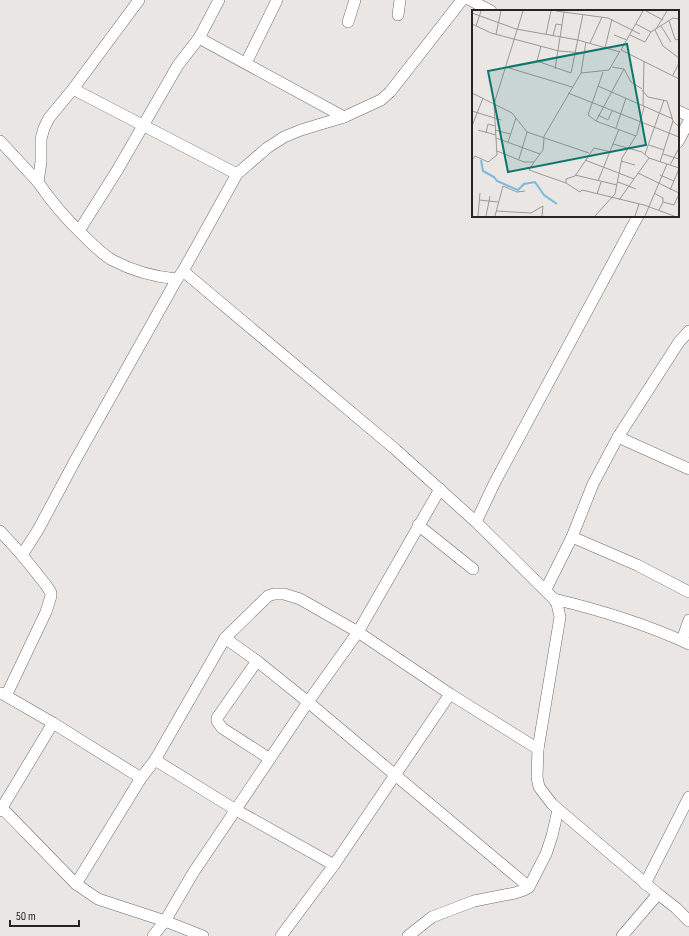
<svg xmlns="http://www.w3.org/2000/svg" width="689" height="936" font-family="'Sofia Sans Condensed',sans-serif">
<rect width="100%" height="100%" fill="#e9e6e4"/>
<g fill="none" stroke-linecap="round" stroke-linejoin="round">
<defs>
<g id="minor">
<path d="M139 0 73 89 49 118 44 128 41 139V162L38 182C52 203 68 221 86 238 94 246 102 254 112 260 131 270 155 277 177 279"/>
<polyline points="470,0 491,11"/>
<polyline points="398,15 400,0"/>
<polyline points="348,22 355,0"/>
<polyline points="199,38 344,117"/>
<polyline points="246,63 277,0"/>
<polyline points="73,89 237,174"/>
<polyline points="678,111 689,116"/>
<polyline points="0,141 38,182"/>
<polyline points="678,142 689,121"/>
<polyline points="79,231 118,169 178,65 199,38 219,0"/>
<polyline points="183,271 395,449 476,522 554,599"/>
<polyline points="689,331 679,342 618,437 593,484 572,537 637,565 689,592"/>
<polyline points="618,437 689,469"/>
<polyline points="476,522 495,482 638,216"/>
<polyline points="418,525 473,569"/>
<polyline points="0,531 22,555 46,585 51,593 51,596 46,612 6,696"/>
<polyline points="22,555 38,530 76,459 177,279 183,271 237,174 267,148 284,137 301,130 344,117 381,100 390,92 462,0"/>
<polyline points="546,589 572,537"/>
<polyline points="225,638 257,661 308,702 529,887"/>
<polyline points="682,640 689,620"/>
<polyline points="257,661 217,718 217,721 222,728 270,759"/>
<polyline points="1,693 53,723 141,778"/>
<polyline points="155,760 236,810 334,865"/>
<polyline points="0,806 76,884 98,899 165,921 203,936"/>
<polyline points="0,811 53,723"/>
<polyline points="76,884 141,778 155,760 225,638 268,596 274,594 284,594 300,599 358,632 450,694 538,749"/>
<polyline points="645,884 689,797"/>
<path d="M658 894 552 804 539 787 537 777 538 749 560 617 557 604 554 599C600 610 646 624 689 644"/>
<polyline points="153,936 165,921 193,873 216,839 308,702 358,632 440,489"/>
<polyline points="281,936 334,865 450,694"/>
<polyline points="408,936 432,917 474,901 515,893 524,890 529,887 546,854 552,836 558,810"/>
<polyline points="622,936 658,894 676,908 689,921"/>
</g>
</defs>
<use href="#minor" stroke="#6d6b69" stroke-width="12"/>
<use href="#minor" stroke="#fff" stroke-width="11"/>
</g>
<g transform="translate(472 10)">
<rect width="207" height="207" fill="#e9e6e4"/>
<path fill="none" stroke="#7abade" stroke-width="2" d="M9 150 11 161 22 167 25 171 46 180 52 174 63 172 72 185 85 194"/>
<path fill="none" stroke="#9b9998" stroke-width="1" d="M84 1 136 8 168 24M171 1 149 40 207 69M174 1 191 10M0 3 44 19 106 30 148 42M197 11 203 29 205 30 207 28M0 14 19 23 87 41 111 43M164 14 179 22 201 8 207 9M4 16 9 1M189 16 199 32M184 19 195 1M183 20 191 36 207 48M24 24 29 1M74 24 79 1M142 25 155 30M158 25 173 32 179 22M81 26 84 14 90 15M114 32 109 63 137 60 148 41M118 33 130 7M69 36 65 51 99 63 111 4M133 38 140 9M34 57 100 77M140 57 152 59 159 72 170 79M83 59 92 2M131 62 116 105 124 111 164 126M201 65 207 53M126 76 201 109M170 80 176 87 195 91 201 111M0 83 40 103 55 122 117 143M96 83 207 127M171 96 172 51M0 101 29 110M126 105 136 110 140 101M124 111 152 59M0 116 11 88M144 118 154 88M6 120 24 125M23 120 38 124M14 123 16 114 23 116M24 128 68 144M71 128 109 63M36 132 44 108M141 134 170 142 177 148 207 158M177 135 192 140M25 141 52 152H62L71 140 72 128M173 144 192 90M191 144 207 149M47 149 55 122M0 150 3 146 16 152 25 145 22 94 51 1M113 150 162 169M149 151 163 155M62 152 57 160 94 173 108 182 110 180 172 195 202 206M188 152 201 111 207 117M198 155 207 138M166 163 207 183M103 165 145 175M188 165 202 171M126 171 147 119M146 172 164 179M94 173V169L103 166 122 138 139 142M198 180 207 159M182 183 191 188V192M125 184 129 172M7 190 26 192M147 190 177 148M187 200 191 192 202 195 207 184M24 201 59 203 71 196 70 206M6 206 8 183M14 206 18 186M23 206 31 176 45 182 53 181M123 206 143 184 150 148 165 124 172 97M163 206 167 194M173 206 195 154"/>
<path fill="#0f766e" fill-opacity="0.15" stroke="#0f766e" stroke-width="2" d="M155 34 174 135 36 162 16 61Z"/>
<rect width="207" height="207" fill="none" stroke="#262525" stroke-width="2"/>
</g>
<path d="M10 920v6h69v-6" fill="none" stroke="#262525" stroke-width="2"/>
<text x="16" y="920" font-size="12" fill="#262525" stroke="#e9e6e4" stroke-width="3" paint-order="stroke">50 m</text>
</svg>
